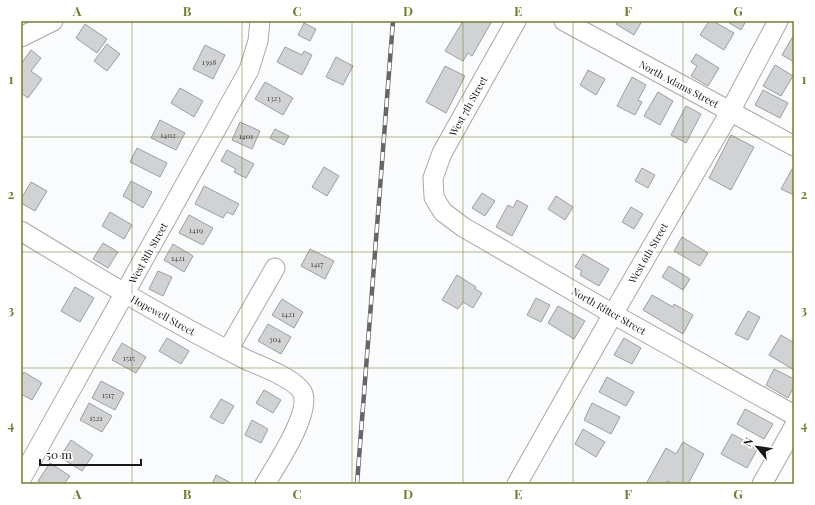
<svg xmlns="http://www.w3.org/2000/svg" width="815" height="505" font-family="'Playfair Display',serif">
<rect width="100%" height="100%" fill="#fafbfc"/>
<g fill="#d1d2d3" stroke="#9d9e9f">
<polygon points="463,21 492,21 472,56 468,53 463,61 445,51"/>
<polygon points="618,21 642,21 634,35 616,24"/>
<polygon points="709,21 713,21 734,33 724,50 700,35"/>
<polygon points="726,21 746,21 741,30"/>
<polygon points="304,23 316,29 310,41 298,35"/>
<polygon points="85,24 107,39 97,53 76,38"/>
<polygon points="793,36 794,36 794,62 782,55"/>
<polygon points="107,44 120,54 107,71 94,61"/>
<polygon points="205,45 225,55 213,79 193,69"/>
<polygon points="285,47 302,55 304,51 312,55 302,75 277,62"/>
<polygon points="31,50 41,58 31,71 42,79 28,98 21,93 21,64"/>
<polygon points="696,54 719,68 708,86 691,76 697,66 691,62"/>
<polygon points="336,57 353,66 343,85 326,77"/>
<polygon points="775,65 793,76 781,96 763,86"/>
<polygon points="445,66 465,76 446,113 426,102"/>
<polygon points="588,70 605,79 596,95 580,85"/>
<polygon points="632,77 646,85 638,100 642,102 635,115 617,106"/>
<polygon points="265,82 293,98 283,115 255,99"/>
<polygon points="180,88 203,101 194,117 171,103"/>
<polygon points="763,90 788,103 780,118 755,105"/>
<polygon points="658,92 673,101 660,125 644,116"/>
<polygon points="686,106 701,114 686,143 671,135"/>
<polygon points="160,120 185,133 176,150 151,138"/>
<polygon points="240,122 260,131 252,149 232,140"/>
<polygon points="275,129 289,136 284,145 270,138"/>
<polygon points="731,135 754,147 731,190 709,178"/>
<polygon points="137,148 167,163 160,177 130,162"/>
<polygon points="227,150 254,164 246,178 234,172 236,169 221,161"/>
<polygon points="324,167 339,176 327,196 312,187"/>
<polygon points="642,168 655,175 648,188 635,181"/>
<polygon points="792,169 794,170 794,195 781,189"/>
<polygon points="131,181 152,192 143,208 123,196"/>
<polygon points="31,182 47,191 35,211 21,203 21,199"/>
<polygon points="204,186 239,204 233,215 227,212 223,218 195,204"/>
<polygon points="482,193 495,201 485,216 472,208"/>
<polygon points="556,196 573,207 565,220 548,209"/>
<polygon points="517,200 528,206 512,236 496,227 508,205 513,208"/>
<polygon points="631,207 643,214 634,229 622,222"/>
<polygon points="110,212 132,225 124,239 102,226"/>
<polygon points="189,215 213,228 203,245 179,233"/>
<polygon points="682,237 708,253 700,266 674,251"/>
<polygon points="103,243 118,252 108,268 93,259"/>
<polygon points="173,244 193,256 184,272 164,260"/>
<polygon points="310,249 334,261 325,279 301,266"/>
<polygon points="583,254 609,269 599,286 580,275 582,271 575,267"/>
<polygon points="669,266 690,279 683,290 662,277"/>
<polygon points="158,271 172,277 163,296 149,289"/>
<polygon points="457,275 476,287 475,289 482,293 473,308 463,302 458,309 442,300"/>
<polygon points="75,287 94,298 80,322 61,311"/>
<polygon points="652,295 673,307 674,304 693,315 683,334 643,310"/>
<polygon points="536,298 550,305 541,322 527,315"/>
<polygon points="282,299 303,312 294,328 272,315"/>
<polygon points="558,306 585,321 574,339 548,323"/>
<polygon points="748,311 760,317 748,340 735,334"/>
<polygon points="268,324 291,337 281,354 258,341"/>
<polygon points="781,335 794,343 794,370 769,355"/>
<polygon points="167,338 189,351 181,364 159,351"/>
<polygon points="624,338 641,348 632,364 614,355"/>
<polygon points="122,343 146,357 136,373 112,360"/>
<polygon points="774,369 794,379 794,386 788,398 766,385"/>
<polygon points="24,372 42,383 32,400 21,394 21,376"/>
<polygon points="607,377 634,392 626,406 599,392"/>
<polygon points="101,381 124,393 115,410 92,398"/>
<polygon points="264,390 281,400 273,413 256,403"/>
<polygon points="221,399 234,406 223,424 210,417"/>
<polygon points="89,403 112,416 102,432 80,420"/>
<polygon points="592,403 620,417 611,434 584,420"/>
<polygon points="745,409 773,424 764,439 737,424"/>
<polygon points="252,420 268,429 261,443 245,435"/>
<polygon points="583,429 605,442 596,457 575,444"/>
<polygon points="732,434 758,448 747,468 721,454"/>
<polygon points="71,440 93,455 82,471 60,457"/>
<polygon points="683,442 704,454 688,484 673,484 667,481 666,484 646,484 666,448 676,454"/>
<polygon points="50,463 70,476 64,484 43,484 38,481"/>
<polygon points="216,475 233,484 212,484"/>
</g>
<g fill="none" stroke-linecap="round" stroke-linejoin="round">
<defs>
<g id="minor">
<polyline points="516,21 442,153 433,178 434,197 438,204 443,212 463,227 613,314 794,415"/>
<polyline points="564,21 794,146"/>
<polyline points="21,37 53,21"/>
<path d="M21 231C95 276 169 321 247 360 261 366 298 380 303 394 310 415 277 464 265 484"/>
<polyline points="228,350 275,268"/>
<polyline points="21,479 249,70 258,41 260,21"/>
<polyline points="517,484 613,314 726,119 778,21"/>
<polyline points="762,484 794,427"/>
</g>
</defs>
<use href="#minor" stroke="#a7a8a9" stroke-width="21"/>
<use href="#minor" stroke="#fff" stroke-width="19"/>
<defs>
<polyline id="rail" points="357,484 393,21"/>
</defs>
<use href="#rail" stroke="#656666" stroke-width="4.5"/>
<use href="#rail" stroke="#fff" stroke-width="3" stroke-dasharray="9" stroke-linecap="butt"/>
</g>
<path fill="none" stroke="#71802e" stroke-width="1" stroke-opacity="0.55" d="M132 21V484M242 21V484M352 21V484M463 21V484M573 21V484M683 21V484M21 137H794M21 252H794M21 368H794"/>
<g text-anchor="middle" stroke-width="4" stroke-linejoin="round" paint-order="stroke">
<g font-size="8" fill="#474748">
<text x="209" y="65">1398</text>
<text x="274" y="101">1323</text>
<text x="168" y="138">1402</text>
<text x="246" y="139">1401</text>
<text x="196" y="233">1419</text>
<text x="178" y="261">1421</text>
<text x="317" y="267">1417</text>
<text x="288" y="317">1421</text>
<text x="275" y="342">304</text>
<text x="129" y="361">1515</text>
<text x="108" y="398">1517</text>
<text x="96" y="421">1521</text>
</g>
<g font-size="10" fill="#191919" stroke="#fff">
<text transform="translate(679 84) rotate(28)" y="4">North Adams Street</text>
<text transform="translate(468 106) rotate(-61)" y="4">West 7th Street</text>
<text transform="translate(148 253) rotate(-61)" y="4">West 8th Street</text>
<text transform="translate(648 253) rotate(-60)" y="4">West 6th Street</text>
<text transform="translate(609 311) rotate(30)" y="4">North Ritter Street</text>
<text transform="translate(163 315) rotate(29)" y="4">Hopewell Street</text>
</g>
</g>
<rect width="815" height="505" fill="none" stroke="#ffffff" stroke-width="44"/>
<g transform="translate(757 447) rotate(299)" stroke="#ffffff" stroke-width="3" paint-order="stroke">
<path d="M0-3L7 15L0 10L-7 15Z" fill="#191919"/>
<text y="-6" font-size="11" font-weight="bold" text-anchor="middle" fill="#191919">N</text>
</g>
<path d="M40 459v6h101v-6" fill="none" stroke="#191919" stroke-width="2"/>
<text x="46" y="459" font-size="12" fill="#191919" stroke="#ffffff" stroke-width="3" paint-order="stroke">50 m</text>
<rect x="22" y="22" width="771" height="461" fill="none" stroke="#71802e" stroke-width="1.5"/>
<g font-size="13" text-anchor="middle" font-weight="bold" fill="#71802e">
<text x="77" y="16">A</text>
<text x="187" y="16">B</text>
<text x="297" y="16">C</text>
<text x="408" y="16">D</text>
<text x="518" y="16">E</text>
<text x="628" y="16">F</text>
<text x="738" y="16">G</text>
<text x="11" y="84">1</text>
<text x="804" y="84">1</text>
<text x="11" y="199">2</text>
<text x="804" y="199">2</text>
<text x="11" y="315">3</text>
<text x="804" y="315">3</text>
<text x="11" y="430">4</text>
<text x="804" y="430">4</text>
<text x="77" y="499">A</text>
<text x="187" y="499">B</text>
<text x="297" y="499">C</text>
<text x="408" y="499">D</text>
<text x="518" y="499">E</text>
<text x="628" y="499">F</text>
<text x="738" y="499">G</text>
</g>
</svg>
